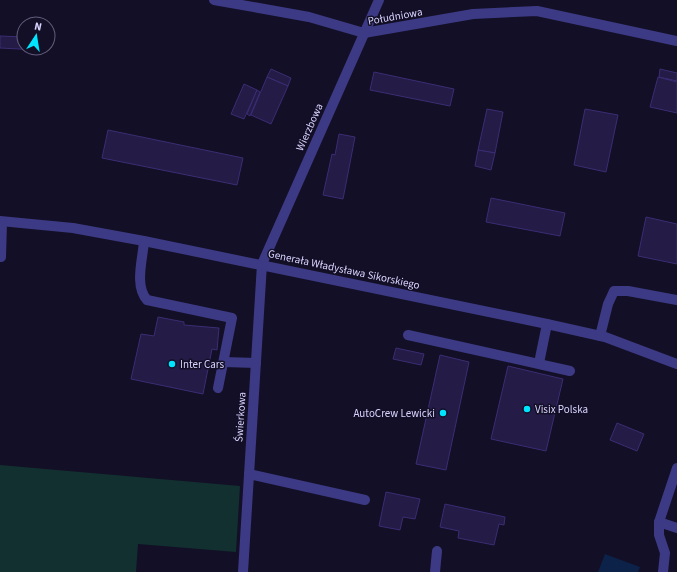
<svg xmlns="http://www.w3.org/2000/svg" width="677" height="572" font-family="'Source Sans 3',sans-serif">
<rect width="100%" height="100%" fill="#130f26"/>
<polygon fill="#12302f" points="0,465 240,486 236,552 138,544 136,572 0,572"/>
<polygon fill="#0c2248" points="605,554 640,567 638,572 598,572"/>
<g fill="#241b47" stroke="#3b2d73">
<polygon points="0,36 24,37 24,48 39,48 39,50 0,48"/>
<polygon points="271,69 291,78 288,86 267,77"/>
<polygon points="660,69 677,73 677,81 659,77"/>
<polygon points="374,72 454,89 450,106 370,90"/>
<polygon points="267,77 288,86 271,124 251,115"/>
<polygon points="658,77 677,82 677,113 650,107"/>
<polygon points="244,84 257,90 244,119 231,114"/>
<polygon points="257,90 260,92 250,116 247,114"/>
<polygon points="487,109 503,112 495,153 478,150"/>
<polygon points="585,109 618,115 606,172 574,165"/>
<polygon points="108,130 243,158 237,185 102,158"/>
<polygon points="339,134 355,137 343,199 323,195 332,154 335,155"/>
<polygon points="478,150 495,153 491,170 475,166"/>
<polygon points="491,198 565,213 560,236 486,222"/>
<polygon points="646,217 677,224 677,264 638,256"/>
<polygon points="158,317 184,322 184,325 219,328 217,350 212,349 203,394 131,379 141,334 154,336"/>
<polygon points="396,348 424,354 421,365 393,359"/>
<polygon points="440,355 469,362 446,470 416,464"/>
<polygon points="508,366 563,379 546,451 491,439"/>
<polygon points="617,423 644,434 637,451 610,440"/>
<polygon points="386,492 420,499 415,519 403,517 400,530 379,526"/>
<polygon points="445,504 505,517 504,525 499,524 494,545 458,538 459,531 440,527"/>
</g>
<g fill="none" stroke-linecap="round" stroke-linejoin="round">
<g stroke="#3d3a85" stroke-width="10">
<polyline points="214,0 309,17 364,33 473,14 537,11 677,41"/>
<polyline points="0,221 73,228 144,241 547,324 605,337 677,364"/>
<path d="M144 241C143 258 134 286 147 300L232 318 218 388"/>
<polyline points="1,257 2,222"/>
<polyline points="408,335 570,371"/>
<polyline points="600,336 608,304 614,291 628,291 677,300"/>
<polyline points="224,362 256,363"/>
<polyline points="539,363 547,324"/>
<polyline points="249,474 365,500"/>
<polyline points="659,522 677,528"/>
<polyline points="243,572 262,264 379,0"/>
<polyline points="435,572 437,551"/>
<polyline points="663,572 665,553 659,535 659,522 677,468"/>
</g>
</g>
<g fill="#00e5ff" stroke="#130f26" stroke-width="1.5">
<circle cx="172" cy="364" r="4"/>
<circle cx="527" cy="409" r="4"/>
<circle cx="443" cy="413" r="4"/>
</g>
<g text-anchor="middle" stroke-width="3" stroke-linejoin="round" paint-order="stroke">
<g font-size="11" fill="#d9d4ff" stroke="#130f26">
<text transform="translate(395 16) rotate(-10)" y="4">Południowa</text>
<text transform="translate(309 127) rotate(-66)" y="4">Wierzbowa</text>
<text transform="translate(344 269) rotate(12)" y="4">Generała Władysława Sikorskiego</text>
<text transform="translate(240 417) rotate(-86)" y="4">Świerkowa</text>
</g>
<g font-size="11" fill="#d9d4ff" stroke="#130f26" text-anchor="start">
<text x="180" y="368">Inter Cars</text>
<text x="535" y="413">Visix Polska</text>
<text x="435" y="417" text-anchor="end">AutoCrew Lewicki</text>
</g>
</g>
<g transform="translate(36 36) rotate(12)"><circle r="19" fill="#130f26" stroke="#625e7d"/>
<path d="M0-3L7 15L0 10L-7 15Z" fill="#00e5ff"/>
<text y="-6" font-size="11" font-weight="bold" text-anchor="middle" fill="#d9d4ff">N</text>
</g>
</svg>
